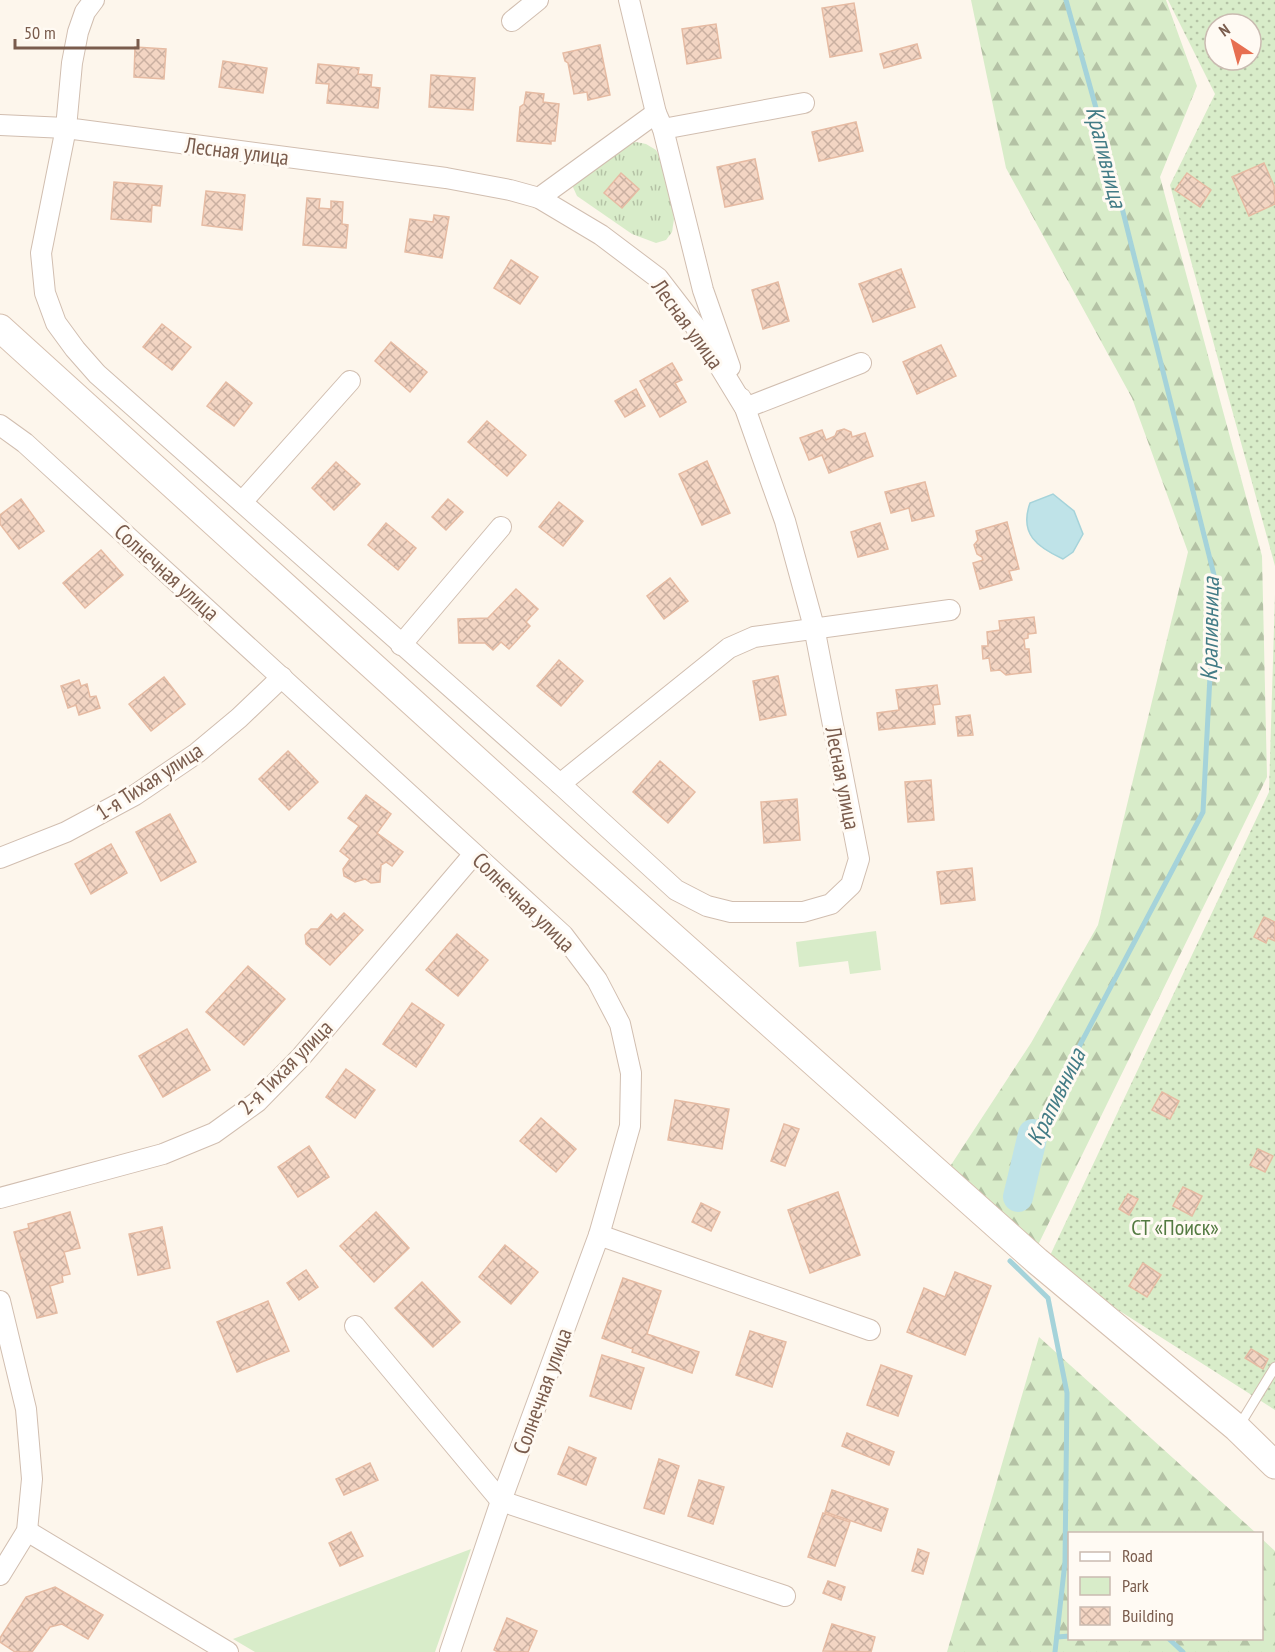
<svg xmlns="http://www.w3.org/2000/svg" width="1275" height="1652" font-family="'PT Sans Narrow',sans-serif">
<defs>
<pattern id="grass-tufts" width="24" height="20" patternUnits="userSpaceOnUse" patternTransform="scale(1.5)"><rect width="24" height="20" fill="#d8ecc9"/><path d="M3 7l-1-3M5 7V3M7 7l1-3M15 17l-1-3M17 17v-4M19 17l1-3" fill="none" stroke="#b4c2a5"/></pattern>
<pattern id="forest-firs" width="22" height="20" patternUnits="userSpaceOnUse" patternTransform="scale(1.5)"><rect width="22" height="20" fill="#d8ecc9"/><path d="M5 1l3.5 6h-7zM16 11l3.5 6h-7z" fill="#b4c2a5"/></pattern>
<pattern id="garden-dots" width="8" height="8" patternUnits="userSpaceOnUse" patternTransform="scale(1.5)"><rect width="8" height="8" fill="#d8ecc9"/><path d="M2 2h.1M6 6h.1" fill="none" stroke="#b4c2a5" stroke-width="1.8" stroke-linecap="round"/></pattern>
<pattern id="building-cross-hatch" width="8" height="8" patternUnits="userSpaceOnUse" patternTransform="scale(1.5)"><rect width="8" height="8" fill="#f3d5c3"/><path d="M0 0l8 8M0 8l8-8" fill="none" stroke="#cab0a1"/></pattern>
</defs>
<rect width="100%" height="100%" fill="#fdf6ec"/>
<polygon fill="url(#grass-tufts)" points="636,142 646,144 656,150 667,170 674,219 672,232 666,240 656,243 632,234 577,196 572,185 622,145"/>
<g fill="url(#forest-firs)">
<polygon points="971,0 1166,0 1197,86 1160,177 1262,556 1267,777 1038,1245 949,1168 1031,1043 1098,925 1188,552 1132,398 1006,168"/>
<polygon points="1039,1337 1256,1533 1070,1534 1070,1638 1262,1638 1262,1539 1275,1551 1275,1652 947,1652"/>
</g>
<g fill="#d8ecc9">
<polygon points="876,931 881,970 850,974 848,961 799,967 796,942"/>
<polygon points="471,1549 435,1652 255,1652 233,1639"/>
</g>
<g fill="url(#garden-dots)" fill-rule="evenodd">
<path d="M1168 0H1275V566L1170 185 1215 94ZM1215 24H1251V60H1215Z"/>
<polygon points="1275,594 1275,1410 1046,1264 1269,792"/>
</g>
<path fill="#bfe3e8" stroke="#a5d3da" stroke-width="1.5" d="M1053 494 1074 511 1083 534 1073 552 1063 559C1037 547 1019 534 1030 503Z"/>
<g fill="none" stroke-linecap="round" stroke-linejoin="round">
<g stroke="#a5d3da" stroke-width="5">
<polyline points="1033,1134 1203,812 1215,579 1106,144 1066,0"/>
<polyline points="1010,1261 1048,1298 1067,1393 1065,1562 1055,1652"/>
<polyline points="1057,1637 1070,1636"/>
<polyline points="1168,1638 1183,1652"/>
</g>
<polyline stroke="#bfe3e8" stroke-width="30" points="1018,1197 1033,1134"/>
</g>
<g fill="url(#building-cross-hatch)" stroke="#e6bba3" stroke-width="1.5">
<polygon points="854,3 862,51 830,57 822,8"/>
<polygon points="716,24 721,58 687,64 682,29"/>
<polygon points="917,44 921,58 884,68 880,54"/>
<polygon points="600,45 610,95 588,100 587,92 574,94 568,63 565,61 563,53"/>
<polygon points="135,47 166,49 164,79 134,77"/>
<polygon points="223,61 267,68 263,93 219,87"/>
<polygon points="318,64 359,68 358,74 372,75 371,87 380,88 378,108 327,103 329,84 316,83"/>
<polygon points="431,75 475,78 473,110 429,107"/>
<polygon points="526,92 544,94 543,102 559,104 555,141 551,141 551,144 517,141 520,107 524,104"/>
<polygon points="856,122 863,151 819,161 812,132"/>
<polygon points="755,159 763,199 725,207 717,167"/>
<polygon points="1264,163 1274,186 1275,204 1249,216 1232,177"/>
<polygon points="621,173 639,189 622,208 604,193"/>
<polygon points="1187,173 1211,190 1200,207 1175,190"/>
<polygon points="114,182 162,186 160,206 152,205 151,222 111,219"/>
<polygon points="206,191 245,195 242,230 202,225"/>
<polygon points="307,198 320,199 319,208 331,209 331,201 343,202 342,224 348,225 346,248 303,245"/>
<polygon points="434,215 449,217 442,258 405,252 410,219 433,222"/>
<polygon points="511,260 538,277 520,304 494,288"/>
<polygon points="901,269 915,307 873,322 859,284"/>
<polygon points="778,282 789,321 763,329 752,290"/>
<polygon points="162,324 191,347 172,370 143,347"/>
<polygon points="391,342 427,372 410,392 375,361"/>
<polygon points="941,345 956,376 917,394 903,362"/>
<polygon points="672,363 682,380 675,383 686,402 660,417 640,381"/>
<polygon points="226,382 252,403 234,426 207,406"/>
<polygon points="636,389 645,406 625,417 615,401"/>
<polygon points="487,421 526,455 507,476 468,442"/>
<polygon points="844,429 851,432 852,437 865,433 873,456 829,473 822,455 809,460 800,438 822,430 826,440 835,436 837,431"/>
<polygon points="707,461 730,513 702,525 679,474"/>
<polygon points="336,462 360,484 334,510 312,488"/>
<polygon points="925,482 934,516 912,521 909,508 891,513 885,492"/>
<polygon points="21,499 44,531 19,549 0,524 0,515"/>
<polygon points="448,499 463,512 446,530 432,517"/>
<polygon points="559,502 583,521 563,546 539,527"/>
<polygon points="1007,522 1019,569 1009,571 1012,580 980,589 973,563 983,560 982,557 977,554 974,545 978,540 976,531"/>
<polygon points="386,523 416,548 398,570 368,545"/>
<polygon points="880,523 888,549 858,557 851,532"/>
<polygon points="101,550 123,575 85,608 63,583"/>
<polygon points="670,578 688,601 664,619 647,596"/>
<polygon points="516,589 538,609 526,622 530,626 509,649 501,642 493,650 485,643 459,643 458,619 488,618"/>
<polygon points="1034,617 1036,633 1028,634 1028,638 1024,639 1025,649 1029,649 1031,672 1006,675 1000,670 991,671 989,658 983,659 982,646 988,646 987,632 1000,630 999,621"/>
<polygon points="559,660 583,681 561,706 537,686"/>
<polygon points="778,676 786,715 760,720 753,681"/>
<polygon points="164,677 185,704 151,731 129,704"/>
<polygon points="79,680 81,686 87,684 90,697 96,696 100,708 79,715 76,705 68,708 61,686"/>
<polygon points="937,685 940,704 933,705 935,724 879,730 877,713 899,710 896,690"/>
<polygon points="970,715 973,735 958,736 956,717"/>
<polygon points="288,751 318,782 289,810 259,779"/>
<polygon points="660,761 695,792 668,823 633,792"/>
<polygon points="931,780 934,820 908,822 905,782"/>
<polygon points="366,795 391,814 377,833 403,852 392,866 386,862 381,865 380,882 371,883 365,879 355,882 344,876 343,869 350,859 340,851 359,826 348,818"/>
<polygon points="797,799 800,840 764,843 761,802"/>
<polygon points="170,814 196,862 161,881 136,832"/>
<polygon points="111,844 127,873 91,894 75,864"/>
<polygon points="972,868 975,900 941,904 937,872"/>
<polygon points="344,913 363,930 330,965 306,944 305,935 311,929 318,929 331,914 337,920"/>
<polygon points="1264,917 1275,922 1275,941 1268,938 1266,943 1254,937"/>
<polygon points="457,934 488,960 458,996 426,970"/>
<polygon points="248,966 285,999 244,1045 206,1012"/>
<polygon points="412,1003 444,1025 416,1067 383,1044"/>
<polygon points="187,1029 210,1070 163,1097 139,1056"/>
<polygon points="346,1069 375,1090 355,1118 326,1097"/>
<polygon points="1162,1092 1179,1101 1170,1119 1152,1110"/>
<polygon points="675,1100 729,1109 722,1149 668,1140"/>
<polygon points="541,1118 576,1149 556,1172 520,1141"/>
<polygon points="784,1124 799,1129 785,1166 771,1161"/>
<polygon points="309,1146 329,1177 298,1197 278,1167"/>
<polygon points="1258,1149 1273,1156 1265,1172 1250,1165"/>
<polygon points="1183,1187 1202,1196 1192,1216 1173,1206"/>
<polygon points="838,1192 860,1255 810,1273 788,1210"/>
<polygon points="1128,1194 1138,1199 1129,1215 1119,1209"/>
<polygon points="701,1203 720,1212 711,1231 692,1222"/>
<polygon points="70,1212 80,1248 64,1252 70,1274 62,1276 63,1282 50,1286 57,1313 37,1318 14,1232 29,1228 28,1224"/>
<polygon points="376,1212 409,1248 374,1282 340,1246"/>
<polygon points="162,1227 170,1268 138,1275 129,1234"/>
<polygon points="505,1245 538,1272 511,1304 479,1277"/>
<polygon points="1143,1263 1161,1275 1147,1297 1129,1286"/>
<polygon points="306,1270 318,1287 299,1300 287,1283"/>
<polygon points="955,1272 991,1286 965,1355 907,1332 924,1288 945,1297"/>
<polygon points="623,1278 661,1291 647,1334 699,1352 692,1373 632,1352 633,1349 602,1338"/>
<polygon points="422,1282 460,1322 433,1347 395,1308"/>
<polygon points="268,1301 289,1351 237,1372 217,1322"/>
<polygon points="750,1331 786,1342 772,1387 736,1375"/>
<polygon points="1251,1349 1268,1359 1263,1369 1245,1358"/>
<polygon points="602,1355 644,1368 631,1409 590,1396"/>
<polygon points="881,1365 912,1376 898,1416 867,1405"/>
<polygon points="847,1433 894,1452 889,1465 842,1446"/>
<polygon points="569,1447 596,1458 586,1485 558,1474"/>
<polygon points="659,1459 679,1466 664,1514 644,1508"/>
<polygon points="370,1463 378,1480 344,1495 336,1479"/>
<polygon points="699,1480 724,1487 713,1524 688,1516"/>
<polygon points="832,1490 888,1509 881,1531 825,1512"/>
<polygon points="823,1513 850,1522 835,1566 808,1557"/>
<polygon points="351,1532 363,1556 340,1566 329,1543"/>
<polygon points="918,1549 929,1553 923,1574 912,1571"/>
<polygon points="828,1581 845,1587 841,1600 823,1593"/>
<polygon points="55,1587 103,1615 88,1639 62,1624 50,1627 32,1652 15,1652 0,1642 0,1638 26,1597"/>
<polygon points="507,1618 537,1631 528,1652 498,1652 494,1650"/>
<polygon points="832,1624 875,1637 871,1652 823,1651"/>
</g>
<g fill="none" stroke-linecap="round" stroke-linejoin="round">
<defs>
<polyline id="lane" points="1239,1426 1275,1367"/>
<g id="street">
<polyline points="629,0 656,113 663,129 703,290 730,367"/>
<polyline points="512,21 538,0"/>
<polyline points="0,125 66,128 446,178 510,190 539,198 601,235 658,278 695,326 745,408 785,521 814,627 859,859 851,885 831,904 803,912 731,912 707,906 676,890 560,784 97,374 75,349 56,323 45,293 41,253 66,128 72,63 78,32 85,12 94,0"/>
<polyline points="663,129 804,103"/>
<polyline points="539,198 656,113"/>
<polyline points="741,398 745,408 861,363"/>
<polyline points="0,425 25,443 563,935 597,980 620,1024 631,1073 630,1126 599,1235 501,1501 450,1652"/>
<polyline points="242,502 350,381"/>
<polyline points="401,645 501,527"/>
<polyline points="560,784 729,648 754,637 950,610"/>
<polyline points="0,858 66,832 135,795 197,753 239,718 282,677"/>
<polyline points="0,1198 163,1154 214,1133 257,1102 301,1057 474,854"/>
<polyline points="599,1235 870,1330"/>
<polyline points="0,1301 26,1409 32,1479 27,1531 0,1575"/>
<polyline points="355,1326 501,1501 785,1596"/>
<polyline points="27,1531 228,1652"/>
</g>
<polyline id="secondary" points="0,328 580,854 1037,1261 1237,1428 1275,1465"/>
</defs>
<use href="#lane" stroke="#d1beb0" stroke-width="11"/>
<use href="#street" stroke="#d1beb0" stroke-width="22"/>
<use href="#secondary" stroke="#d6c0b0" stroke-width="29"/>
<use href="#lane" stroke="#fff" stroke-width="9"/>
<use href="#street" stroke="#fff" stroke-width="20"/>
<use href="#secondary" stroke="#fff" stroke-width="27"/>
</g>
<g text-anchor="middle" stroke-width="6" stroke-linejoin="round" paint-order="stroke">
<g font-size="22" fill="#7a5c4d" stroke="#fffaf3">
<text transform="translate(237 151) rotate(7)" y="8">Лесная улица</text>
<text transform="translate(688 324) rotate(54)" y="8">Лесная улица</text>
<text transform="translate(167 572) rotate(42)" y="8">Солнечная улица</text>
<text transform="translate(843 778) rotate(79)" y="8">Лесная улица</text>
<text transform="translate(149 781) rotate(-33)" y="8">1-я Тихая улица</text>
<text transform="translate(524 902) rotate(44)" y="8">Солнечная улица</text>
<text transform="translate(285 1067) rotate(-45)" y="8">2-я Тихая улица</text>
<text transform="translate(542 1391) rotate(-70)" y="8">Солнечная улица</text>
</g>
<g font-size="22" fill="#537a41" stroke="#fffaf3">
<text x="1175" y="1235">СТ «Поиск»</text>
</g>
<g font-size="24" font-style="italic" fill="#437c86" stroke="#fffaf3">
<text transform="translate(1106 157) rotate(76)" y="8">Крапивница</text>
<text transform="translate(1210 629) rotate(-89)" y="8">Крапивница</text>
<text transform="translate(1056 1097) rotate(-64)" y="8">Крапивница</text>
</g>
</g>
<rect x="1068" y="1532" width="195" height="108" fill="#fffaf3" stroke="#cabbb1" stroke-width="1.5"/>
<rect x="1080" y="1552" width="30" height="9" fill="#ffffff" stroke="#cabbb1" stroke-width="1.5"/>
<text x="1122" y="1562" font-size="18" fill="#7a5c4d">Road</text>
<rect x="1080" y="1577" width="30" height="18" fill="#d8ecc9" stroke="#cabbb1" stroke-width="1.5"/>
<text x="1122" y="1592" font-size="18" fill="#7a5c4d">Park</text>
<rect x="1080" y="1607" width="30" height="18" fill="url(#building-cross-hatch)" stroke="#cabbb1" stroke-width="1.5"/>
<text x="1122" y="1622" font-size="18" fill="#7a5c4d">Building</text>
<g transform="translate(1233 42) rotate(324)"><circle r="28" fill="#fffaf3" stroke="#cabbb1" stroke-width="1.5"/>
<path d="M0-4.5L10 22L0 15L-10 22Z" fill="#e76f51"/>
<text y="-9" font-size="16" font-weight="bold" text-anchor="middle" fill="#7a5c4d">N</text>
</g>
<path d="M15 39v9h123v-9" fill="none" stroke="#7a5c4d" stroke-width="3"/>
<text x="24" y="39" font-size="18" fill="#7a5c4d" stroke="#fffaf3" stroke-width="4.5" paint-order="stroke">50 m</text>
</svg>
